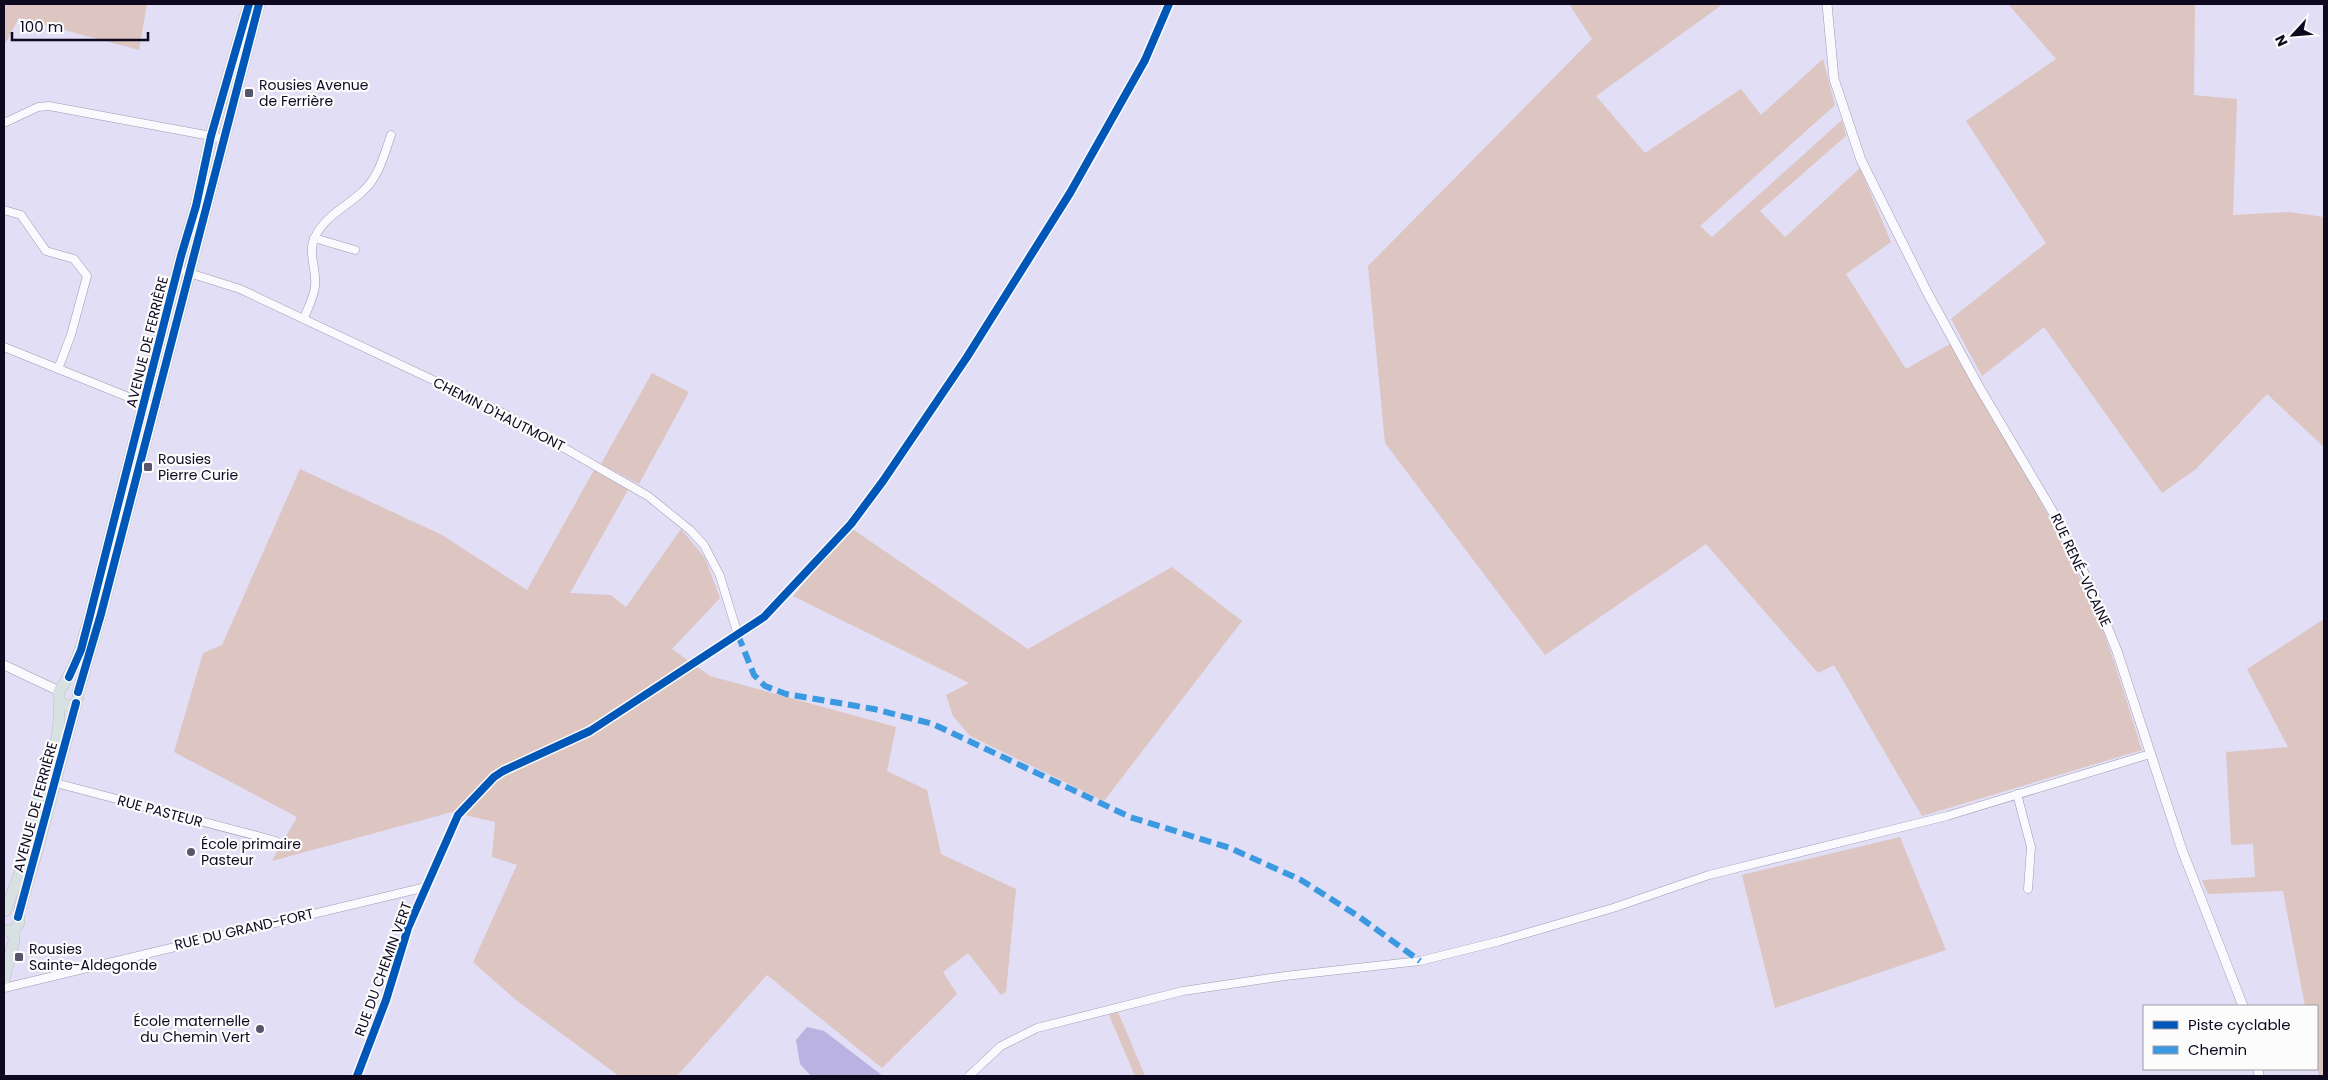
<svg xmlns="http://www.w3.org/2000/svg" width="2328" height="1080" font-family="Poppins,sans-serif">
<rect width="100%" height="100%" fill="#e1def5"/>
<g fill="#ddc5c1">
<polygon points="4,4 147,4 139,50 19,18 4,46"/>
<path d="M1569 4H1723L1596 96 1645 153 1741 89 1761 115 1823 59 1835 105 1700 226 1712 237 1842 120 1846 136 1760 211 1785 237 1860 168 1891 242 1846 274 1906 369 1950 344C2002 434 2058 524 2099 621 2116 663 2128 707 2142 750L1922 816 1834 665 1818 673 1706 544 1545 655 1385 443 1368 266 1592 39Z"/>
<polygon points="2008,4 2195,4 2194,95 2237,99 2233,215 2288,212 2324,217 2324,447 2267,394 2196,469 2162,493 2044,327 1982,376 1951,319 2046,243 1966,121 2056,59"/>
<polygon points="652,373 689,392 639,484 601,464"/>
<polygon points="300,469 442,535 527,590 594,470 628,490 570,593 611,595 626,607 681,529 705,558 720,598 672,649 710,676 896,727 887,771 927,790 941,854 1016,889 1006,992 1001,995 968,953 943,972 957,994 882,1068 767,975 677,1076 619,1076 516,1000 473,962 517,865 492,857 495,822 452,812 272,861 297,817 174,752 203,653 222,645"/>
<polygon points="851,528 1028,649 1172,567 1242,621 1104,801 970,736 953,716 946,695 969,683 793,596"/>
<polygon points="2324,619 2324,1076 2319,1076 2317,1066 2317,1006 2305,1006 2283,891 2208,894 2202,880 2255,877 2253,844 2231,845 2226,752 2288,747 2247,669"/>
<polygon points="1900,837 1946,950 1775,1008 1742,875"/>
<polygon points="1118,1012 1145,1076 1135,1076 1109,1015"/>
</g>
<polygon fill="#bab3e1" points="807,1027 824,1031 883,1076 811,1076 800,1064 796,1040"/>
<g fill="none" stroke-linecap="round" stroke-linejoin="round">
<defs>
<g id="minor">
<polyline points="1145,60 1169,4"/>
<polyline points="4,123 38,107 49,106 211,136 219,138 223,142"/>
<polyline points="4,210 21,215 46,251 74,259 87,276 71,335 58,369"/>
<polyline points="314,238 355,250"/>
<polyline points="186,272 240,289 503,413 648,496 690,530 704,545 720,576 738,635"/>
<path d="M304 318C308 308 314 297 315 286 317 269 307 252 315 237 324 217 347 206 362 192 379 177 384 155 391 135"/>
<polyline points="4,347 148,405"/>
<polyline points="52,782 276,841"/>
<polyline points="2017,794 2031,847 2028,889"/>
<polyline points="4,988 426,887"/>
<polyline points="357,1076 386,1000 408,928 458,815"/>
<polyline points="969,1076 1001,1046 1037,1028 1183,991 1285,976 1420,961 1500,941 1613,908 1709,875 1947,816 2150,754"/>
</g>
<g id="tertiary">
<polyline points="1827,4 1834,79 1861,160 1927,292 1979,387 2054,514 2090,585 2117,651 2182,850 2243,1006"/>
<polyline points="4,665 59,691"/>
<polyline points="2258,1069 2259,1076"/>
</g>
<g id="primary">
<path d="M59 699C67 711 80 705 78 692L101 614 259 4"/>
<path d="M5 911 19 876 38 798 57 738 59 720V691C77 666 82 645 90 615L181 256 196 206 211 136 249 4"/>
<polyline points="4,930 13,931 19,923 19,912 37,851 76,703"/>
<polyline points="4,979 14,941 13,931"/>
</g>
</defs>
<use href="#minor" stroke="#9e9ab0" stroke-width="9"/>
<use href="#tertiary" stroke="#9e9ab0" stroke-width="10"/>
<use href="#primary" stroke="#c0bdca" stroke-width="12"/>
<use href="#minor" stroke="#fafafe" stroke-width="8"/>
<use href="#tertiary" stroke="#fafafe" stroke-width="9"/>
<use href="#primary" stroke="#d8e1e1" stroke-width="11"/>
<polyline stroke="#3a99e0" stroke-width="6" stroke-dasharray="12 6" stroke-linecap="butt" points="738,635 754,675 765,686 786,694 874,709 933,724 1130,817 1230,848 1301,880 1358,916 1420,961"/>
<defs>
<g id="cycleway">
<polyline points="69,677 81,650 90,615 181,256 196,206 211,136 249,4"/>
<polyline points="78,692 101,614 259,4"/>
<polyline points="18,917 76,703"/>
<polyline points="357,1076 386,1000 408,928 458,815 494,777 503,771 590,731 764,617 851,524 883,481 967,357 1070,193 1145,60 1169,4"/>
</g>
</defs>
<use href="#cycleway" stroke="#fcfcfc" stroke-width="11"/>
<use href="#cycleway" stroke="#0057b8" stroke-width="8"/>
</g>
<g fill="#58546b" stroke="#fcfcfc" stroke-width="2">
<rect x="244" y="88" width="10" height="10" rx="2.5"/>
<rect x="143" y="462" width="10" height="10" rx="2.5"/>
<circle cx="191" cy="852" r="5"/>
<rect x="14" y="952" width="10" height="10" rx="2.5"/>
<circle cx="260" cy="1029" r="5"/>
</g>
<g text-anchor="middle" stroke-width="4.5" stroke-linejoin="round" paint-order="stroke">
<g font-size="14" fill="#0f0920" stroke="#fcfcfc" text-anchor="start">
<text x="259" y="90">Rousies Avenue<tspan x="259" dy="16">de Ferrière</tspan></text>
<text x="158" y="464">Rousies<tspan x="158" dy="16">Pierre Curie</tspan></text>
<text x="201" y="849">École primaire<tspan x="201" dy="16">Pasteur</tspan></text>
<text x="29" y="954">Rousies<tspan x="29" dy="16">Sainte-Aldegonde</tspan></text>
<text x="250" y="1026" text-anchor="end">École maternelle<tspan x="250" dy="16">du Chemin Vert</tspan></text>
</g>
<g font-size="14" fill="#0f0920" stroke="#fcfcfc">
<text transform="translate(147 342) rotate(-76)" y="5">AVENUE DE FERRIÈRE</text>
<text transform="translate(499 414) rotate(27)" y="5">CHEMIN D'HAUTMONT</text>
<text transform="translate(2081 570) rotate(65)" y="5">RUE RENÉ-VICAINE</text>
<text transform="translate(35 807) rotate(-75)" y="5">AVENUE DE FERRIÈRE</text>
<text transform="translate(160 811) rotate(15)" y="5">RUE PASTEUR</text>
<text transform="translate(244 929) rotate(-13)" y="5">RUE DU GRAND-FORT</text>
<text transform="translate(383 969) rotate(-70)" y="5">RUE DU CHEMIN VERT</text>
</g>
</g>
<rect width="2328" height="1080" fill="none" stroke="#0f0920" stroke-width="10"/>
<rect x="2143" y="1005" width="175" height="65" fill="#fcfcfc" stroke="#9d9ba4"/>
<rect x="2153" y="1021" width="25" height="8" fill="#0057b8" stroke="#9d9ba4"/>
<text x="2188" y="1030" font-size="15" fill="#0f0920">Piste cyclable</text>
<rect x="2153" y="1046" width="25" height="8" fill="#3a99e0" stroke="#9d9ba4"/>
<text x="2188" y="1055" font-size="15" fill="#0f0920">Chemin</text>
<g transform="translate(2293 35) rotate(244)" stroke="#fcfcfc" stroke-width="4" paint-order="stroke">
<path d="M0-4L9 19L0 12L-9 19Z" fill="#0f0920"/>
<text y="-8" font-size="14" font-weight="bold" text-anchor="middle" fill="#0f0920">N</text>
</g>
<path d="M12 32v8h136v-8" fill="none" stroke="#0f0920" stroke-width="2.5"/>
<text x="20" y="32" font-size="15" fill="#0f0920" stroke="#fcfcfc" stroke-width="4" paint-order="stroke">100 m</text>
</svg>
